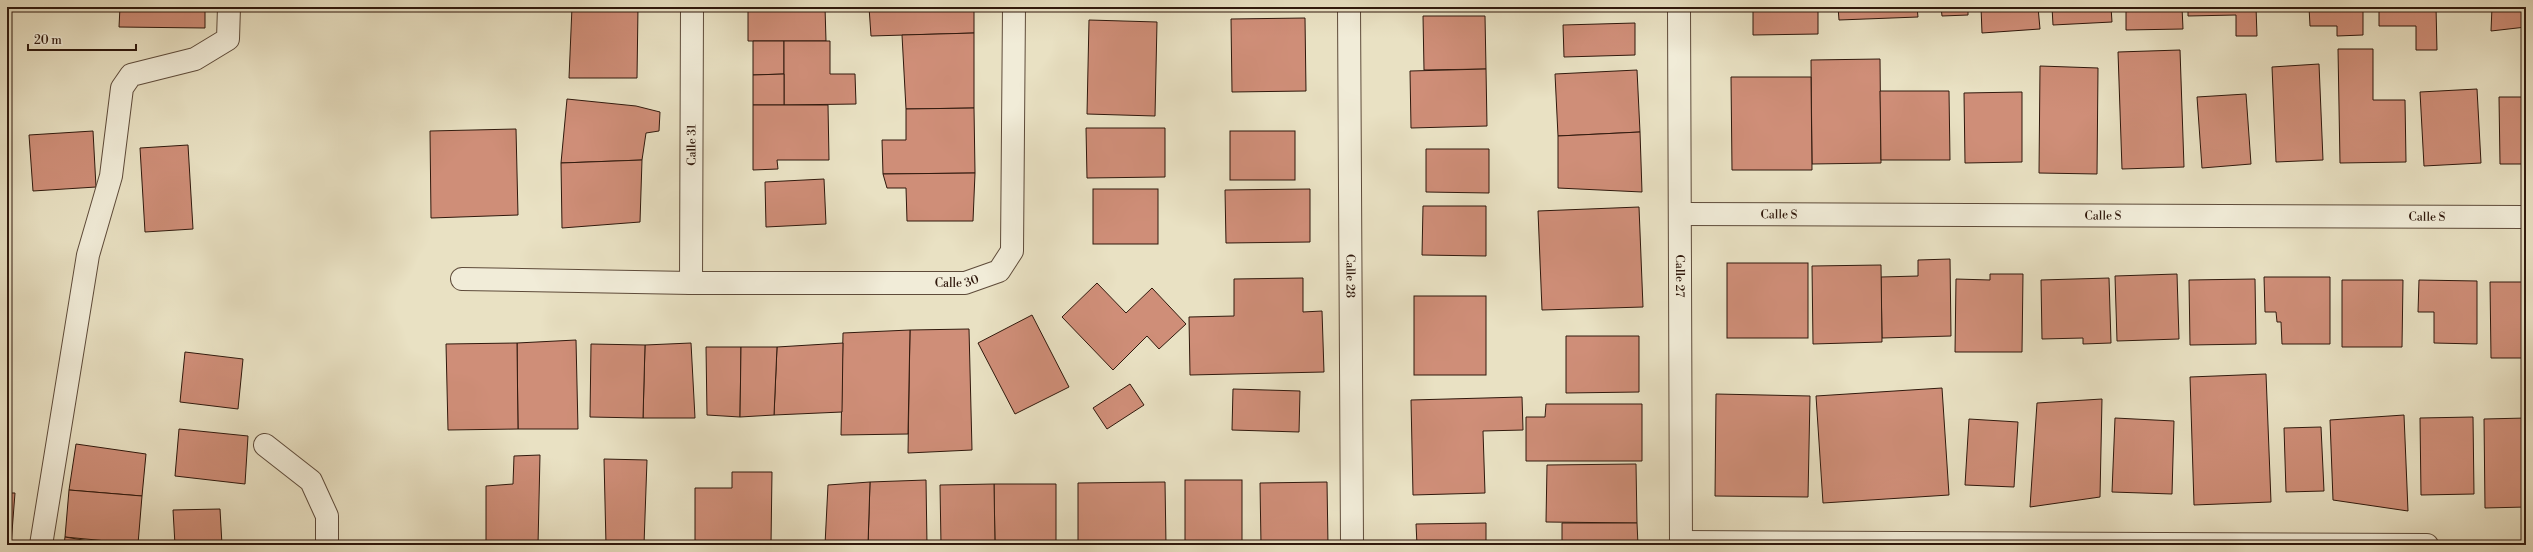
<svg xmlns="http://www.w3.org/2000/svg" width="2533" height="552" font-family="'Libre Bodoni',serif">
<rect width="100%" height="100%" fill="#e9e1c3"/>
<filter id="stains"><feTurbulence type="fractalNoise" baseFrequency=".005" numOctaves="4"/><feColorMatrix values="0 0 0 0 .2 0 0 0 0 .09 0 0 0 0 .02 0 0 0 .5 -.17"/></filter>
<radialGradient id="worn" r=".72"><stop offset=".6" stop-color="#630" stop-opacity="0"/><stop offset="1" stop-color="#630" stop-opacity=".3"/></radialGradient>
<g fill="#cf8e78" stroke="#30190d">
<polygon points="7,7 19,7 19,10 7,11"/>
<polygon points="120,7 205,7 205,28 119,27"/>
<polygon points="572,7 638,7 637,78 569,78"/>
<polygon points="748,7 825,7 826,41 748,41"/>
<polygon points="869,7 974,7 974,33 871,36"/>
<polygon points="1753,7 1818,7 1818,34 1753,35"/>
<polygon points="1838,7 1917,7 1918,17 1839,20"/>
<polygon points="1941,7 1968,7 1968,15 1942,16"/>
<polygon points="1981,7 2038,7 2040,29 1982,33"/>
<polygon points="2052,7 2111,7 2112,22 2053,25"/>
<polygon points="2126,7 2182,7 2183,29 2126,30"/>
<polygon points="2188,7 2256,7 2257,36 2236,36 2236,15 2188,16"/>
<polygon points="2256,7 2309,7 2309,10 2256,11"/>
<polygon points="2309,7 2363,7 2363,35 2337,36 2337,26 2310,26"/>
<polygon points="2379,7 2436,7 2437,50 2416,50 2416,26 2379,26"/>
<polygon points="2492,7 2526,7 2526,27 2491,31"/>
<polygon points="1423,16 1485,16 1486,69 1424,70"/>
<polygon points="1305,18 1306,91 1232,92 1231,19"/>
<polygon points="1089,20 1157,22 1155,116 1087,114"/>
<polygon points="1635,23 1635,55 1564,57 1563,25"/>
<polygon points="974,33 974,108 906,109 902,35"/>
<polygon points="753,41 784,41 784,74 753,75"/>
<polygon points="784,41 830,41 830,74 855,74 856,104 784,105"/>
<polygon points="2338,49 2373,49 2373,100 2405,100 2406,162 2340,163"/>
<polygon points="2180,50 2184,167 2122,169 2118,52"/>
<polygon points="1880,59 1881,163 1812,164 1811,60"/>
<polygon points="2319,64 2323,160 2276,162 2272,67"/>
<polygon points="2040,66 2098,68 2097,174 2039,173"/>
<polygon points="1486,69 1487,126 1411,128 1410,71"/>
<polygon points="1637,70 1640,132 1558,136 1555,74"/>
<polygon points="784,74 784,105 753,105 753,75"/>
<polygon points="1731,77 1811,77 1812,170 1732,170"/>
<polygon points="2477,89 2481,163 2424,166 2420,92"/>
<polygon points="1880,91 1949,91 1950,160 1881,160"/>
<polygon points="2022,92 2022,162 1965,163 1964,93"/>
<polygon points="2246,94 2251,164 2202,168 2197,97"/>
<polygon points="2499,97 2526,97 2526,164 2500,164"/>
<polygon points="567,99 636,106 660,112 659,131 646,133 642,160 561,163"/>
<polygon points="753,105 828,105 829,160 777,160 778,169 753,170"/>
<polygon points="974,108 975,173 883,174 882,140 906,140 906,109"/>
<polygon points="1086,128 1165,128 1165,177 1087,178"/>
<polygon points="516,129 518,215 431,218 430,131"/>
<polygon points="93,131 96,187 33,191 29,135"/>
<rect x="1230" y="131" width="65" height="49"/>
<polygon points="1640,132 1642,192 1558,188 1558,136"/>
<polygon points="188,145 193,229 145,232 140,148"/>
<polygon points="1426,149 1489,149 1489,193 1426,192"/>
<polygon points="642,160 640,222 562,228 561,163"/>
<polygon points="975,173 973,221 907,221 906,188 887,188 883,174"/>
<polygon points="824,179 826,224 766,227 765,182"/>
<rect x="1093" y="189" width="65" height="55"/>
<polygon points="1310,189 1310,242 1226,243 1225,190"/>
<polygon points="1423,206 1486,206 1486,256 1422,255"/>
<polygon points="1639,207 1643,307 1542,310 1538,211"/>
<polygon points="1950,259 1951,336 1882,338 1881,277 1918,276 1918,260"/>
<rect x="1727" y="263" width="81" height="75"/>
<polygon points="1881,265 1882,342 1813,344 1812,266"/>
<polygon points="1990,274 2023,274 2022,352 1955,352 1956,279 1990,280"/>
<polygon points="2177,274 2179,339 2117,341 2115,276"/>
<polygon points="2264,277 2330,277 2330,344 2282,344 2281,322 2277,322 2276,312 2265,312"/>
<polygon points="1303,278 1303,312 1322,311 1324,372 1190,375 1189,317 1234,316 1234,279"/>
<polygon points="2109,278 2111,343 2083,344 2083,338 2042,339 2041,280"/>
<polygon points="2255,279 2256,344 2190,345 2189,280"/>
<polygon points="2342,280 2403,280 2402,347 2342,347"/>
<polygon points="2419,280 2477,281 2477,344 2434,343 2434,312 2418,312"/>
<polygon points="2490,282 2526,282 2526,358 2491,358"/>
<polygon points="1097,283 1126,313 1152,288 1186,324 1159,349 1147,336 1113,370 1062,317"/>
<rect x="1414" y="296" width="72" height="79"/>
<polygon points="1032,315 1069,387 1015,414 978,343"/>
<polygon points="969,329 972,450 908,453 910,330"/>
<polygon points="910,330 908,434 841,435 843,333"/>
<polygon points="1566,336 1639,336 1639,392 1566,393"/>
<polygon points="576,340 578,429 518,429 517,343"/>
<polygon points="517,343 518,429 448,430 446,344"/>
<polygon points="691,343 695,418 643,418 645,345"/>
<polygon points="843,343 842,412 774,415 777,347"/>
<polygon points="591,344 645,345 643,418 590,417"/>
<polygon points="706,347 741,347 740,417 707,415"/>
<polygon points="741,347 777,347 774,415 740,417"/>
<polygon points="185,352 243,359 238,409 180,402"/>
<polygon points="2266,374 2271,502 2194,505 2190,377"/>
<polygon points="1130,384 1144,405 1107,429 1093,408"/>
<polygon points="1942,388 1949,495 1823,503 1816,396"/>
<polygon points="1233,389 1300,391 1299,432 1232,430"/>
<polygon points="1716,394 1810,396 1808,497 1715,496"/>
<polygon points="1522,397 1523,430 1483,431 1485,493 1413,495 1411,400"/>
<polygon points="2102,399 2100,497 2030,507 2037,403"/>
<polygon points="1546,404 1642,404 1642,461 1526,461 1526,417 1545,417"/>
<polygon points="2404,415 2408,511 2333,500 2330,420"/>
<polygon points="2473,417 2474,494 2421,495 2420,418"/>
<polygon points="2115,418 2174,421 2172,494 2112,492"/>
<polygon points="2526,418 2526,507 2485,508 2484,419"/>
<polygon points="1969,419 2018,422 2014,487 1965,485"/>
<polygon points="2321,427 2324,491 2286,492 2284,428"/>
<polygon points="179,429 248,436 245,484 175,476"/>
<polygon points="76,444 146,454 142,496 69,490"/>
<polygon points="540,455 538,545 486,545 486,486 513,484 514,456"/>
<polygon points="604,459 647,460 644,545 606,545"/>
<polygon points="1636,464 1637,523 1546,522 1547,465"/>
<polygon points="732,472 772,472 771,545 695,545 695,488 732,488"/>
<polygon points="926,480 927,545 868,545 870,482"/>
<rect x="1185" y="480" width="57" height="65"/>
<polygon points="870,482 868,545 825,545 828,485"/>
<polygon points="1165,482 1166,545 1078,545 1078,483"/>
<polygon points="1327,482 1328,545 1261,545 1260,483"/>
<polygon points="994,484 1056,484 1056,545 995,545"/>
<polygon points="994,484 995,545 941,545 940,485"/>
<polygon points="69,490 142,496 138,544 65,537"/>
<polygon points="7,493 15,493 11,545 7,545"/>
<polygon points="220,509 222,545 175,545 173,510"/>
<polygon points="1486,523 1486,545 1417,545 1416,524"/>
<polygon points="1562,523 1637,523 1638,545 1562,545"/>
<polygon points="65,537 107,544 107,545 64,545"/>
</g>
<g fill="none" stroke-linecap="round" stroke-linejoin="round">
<defs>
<g id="minor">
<path id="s1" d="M1349 7 1352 545"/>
<path id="s2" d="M1679 7 1681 545"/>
<path id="s3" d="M1680 214 2526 217"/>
<path id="s4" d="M462 279 691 283H965L999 271 1012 251 1014 7"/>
<path id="s5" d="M691 283 692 7"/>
<polyline points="265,445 311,481 327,516 327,545"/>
<polyline points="1681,542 2427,545"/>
<polyline points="41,545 88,255 111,176 122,88 131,75 195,59 228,39 229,7"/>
</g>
</defs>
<use href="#minor" stroke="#5e4b3a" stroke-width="24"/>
<use href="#minor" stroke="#f1ecd8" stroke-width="22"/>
</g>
<g text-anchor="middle" stroke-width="3.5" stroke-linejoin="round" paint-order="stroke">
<g font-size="12" fill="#30190d" stroke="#f1ecd8">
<text dy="4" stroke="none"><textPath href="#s5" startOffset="138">Calle 31</textPath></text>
<text dy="4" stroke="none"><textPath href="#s3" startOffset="99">Calle S</textPath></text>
<text dy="4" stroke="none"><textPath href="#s3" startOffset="423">Calle S</textPath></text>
<text dy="4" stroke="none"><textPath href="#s3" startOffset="747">Calle S</textPath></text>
<text dy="4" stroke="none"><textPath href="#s1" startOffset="269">Calle 28</textPath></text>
<text dy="4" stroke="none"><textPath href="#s2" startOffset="269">Calle 27</textPath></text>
<text dy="4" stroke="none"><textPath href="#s4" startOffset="495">Calle 30</textPath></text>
</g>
</g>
<rect width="2533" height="552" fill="none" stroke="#e9e1c3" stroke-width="24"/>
<rect x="8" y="8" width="2517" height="536" fill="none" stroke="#30190d" stroke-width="2"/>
<rect x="12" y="12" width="2509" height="528" fill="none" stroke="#30190d"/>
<path d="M28 44v6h108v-6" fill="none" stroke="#30190d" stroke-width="2"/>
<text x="34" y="44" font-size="12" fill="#30190d" stroke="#f1ecd8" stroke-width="3" paint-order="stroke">20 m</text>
<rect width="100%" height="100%" filter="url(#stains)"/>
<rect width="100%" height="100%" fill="url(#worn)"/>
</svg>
